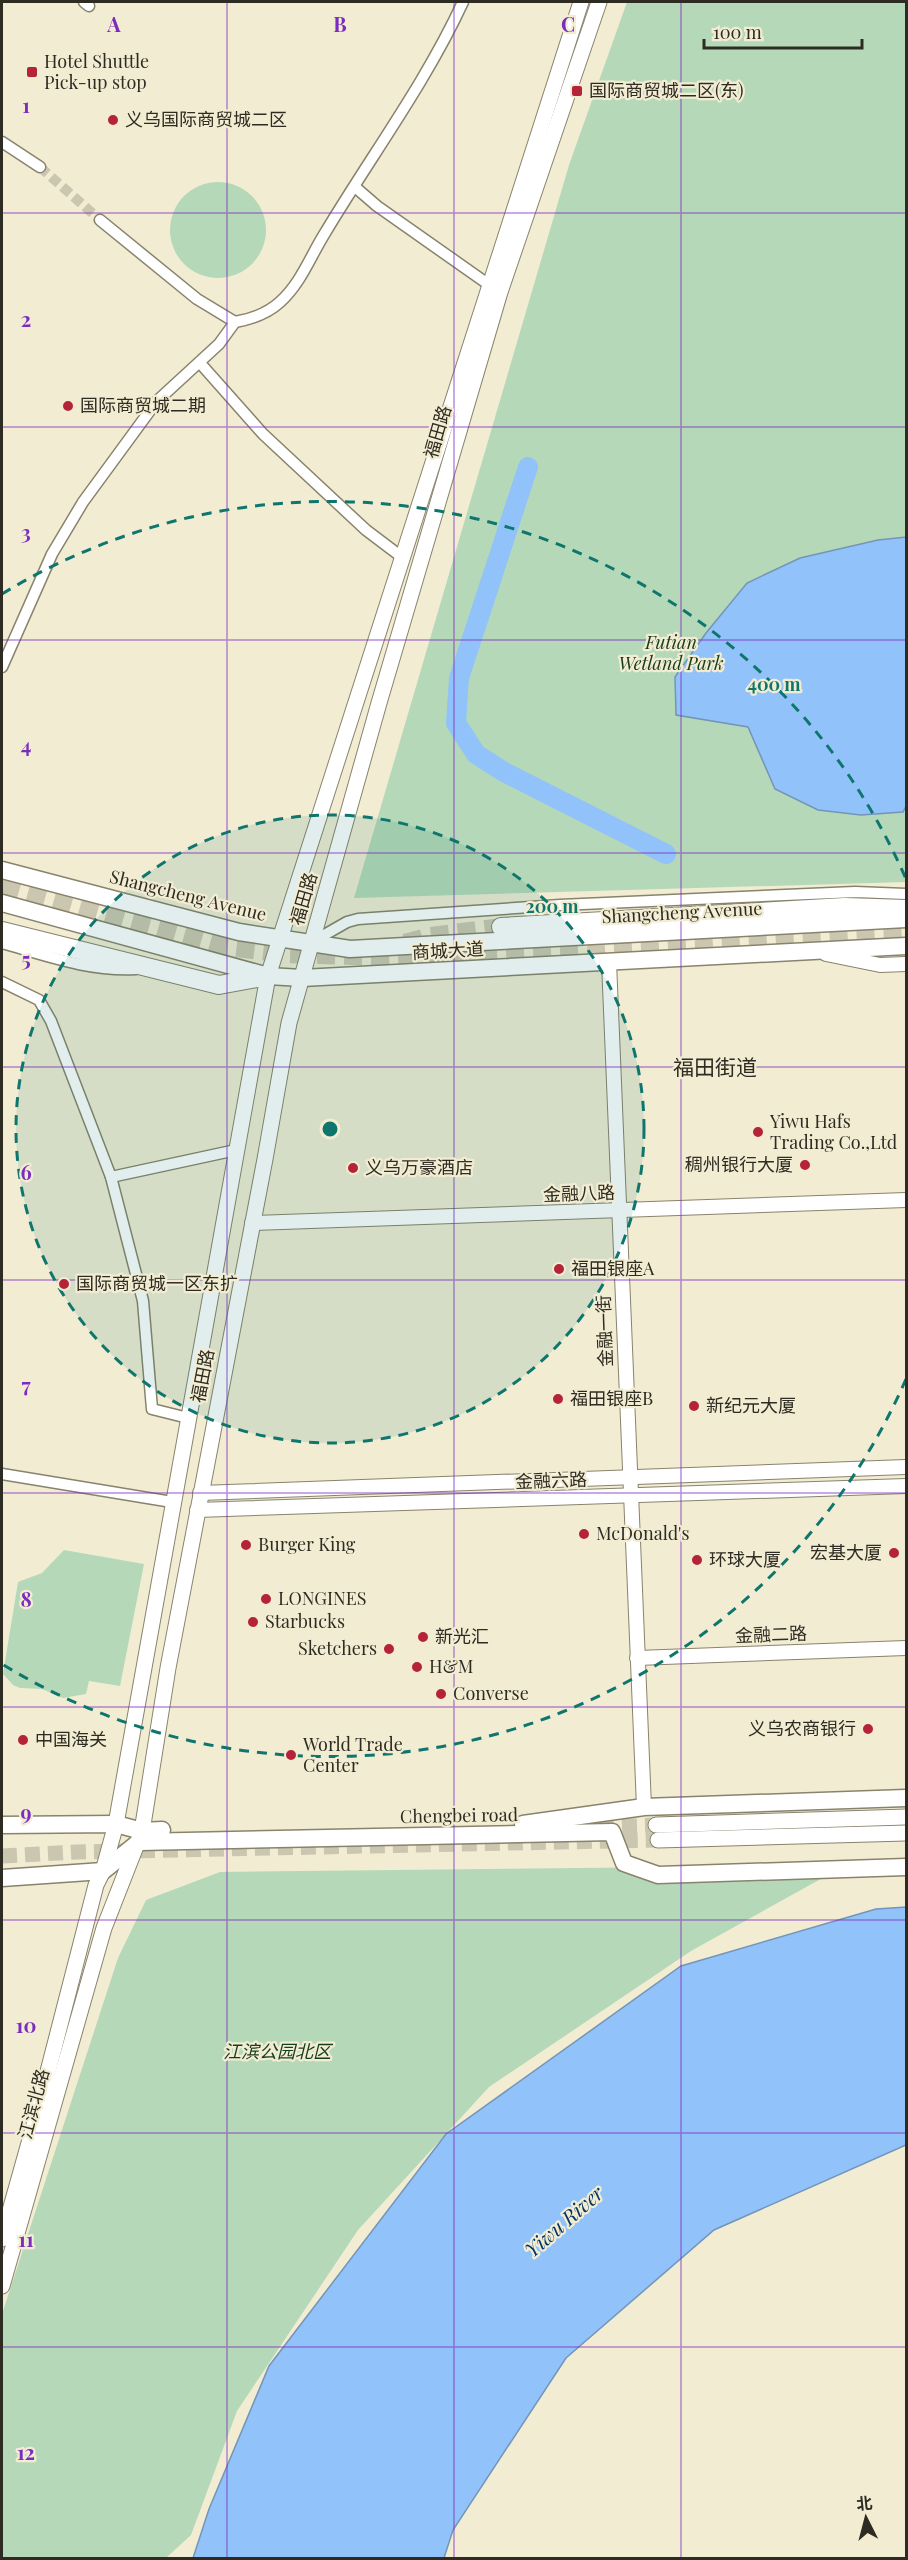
<svg xmlns="http://www.w3.org/2000/svg" width="908" height="2560" font-family="'Playfair Display','Noto Sans SC',serif">
<rect width="100%" height="100%" fill="#f2ecd3"/>
<g fill="#b5d9b8">
<polygon points="627,2 906,2 906,882 354,898 569,165"/>
<circle cx="218" cy="230" r="48"/>
<polygon points="64,1550 144,1564 120,1686 89,1681 86,1694 63,1698 42,1689 20,1688 13,1685 3,1674 18,1582 42,1573"/>
<polygon points="846,1865 691,1951 489,2087 358,2230 237,2411 191,2535 166,2558 2,2558 2,2314 118,1958 146,1900 220,1872"/>
</g>
<g fill="#91c2f9" stroke="#7395b8" stroke-width="1.5">
<polygon points="906,537 906,806 903,812 861,815 818,810 775,789 748,727 676,715 675,677 706,633 747,583 800,558 878,540"/>
<polygon points="906,1907 906,2145 714,2230 566,2358 453,2530 444,2558 193,2558 209,2509 269,2366 446,2134 681,1966 876,1909"/>
</g>
<g fill="none" stroke-linecap="round" stroke-linejoin="round">
<polyline stroke="#91c2f9" stroke-width="20" points="528,467 459,678 456,723 476,754 504,772 666,854"/>
<polyline stroke="#cbc6b0" stroke-width="10" stroke-dasharray="10 5" stroke-linecap="butt" points="40,167 100,220"/>
<g stroke="#cbc6b0" stroke-width="15" stroke-dasharray="15 8" stroke-linecap="butt">
<polyline points="599,1827 656,1825"/>
<polyline points="2,1856 77,1852 658,1840"/>
</g>
<g stroke="#cbc6b0" stroke-width="18" stroke-dasharray="18 9" stroke-linecap="butt">
<polyline points="2,885 220,946 285,954 389,957 906,929"/>
<polyline points="405,943 430,936 501,927"/>
</g>
<defs>
<g id="minor">
<polyline points="84,2 89,6"/>
<polyline points="2,142 40,167"/>
<polyline points="355,187 377,206 495,289"/>
<polyline points="100,220 197,299 235,322"/>
<polyline points="200,363 263,434 366,530 403,558"/>
<path d="M2 667 52 554 83 502 157 401 219 344 235 322C252 319 267 314 280 302 301 283 310 257 325 233 371 156 425 84 463 2"/>
<polyline points="312,942 347,922 358,919 560,905 855,892 906,894"/>
<path d="M2 943C45 955 90 972 136 969"/>
<polyline points="2,982 39,1000 51,1021 111,1177 143,1301 152,1409 188,1418"/>
<polyline points="111,1177 236,1150"/>
<polyline points="2,1474 172,1502"/>
</g>
<g id="tertiary">
<polyline points="826,954 880,965 906,964"/>
<polyline points="609,962 644,1807"/>
<polyline points="252,1223 906,1200"/>
<polyline points="200,1493 906,1467"/>
<polyline points="197,1510 906,1486"/>
<polyline points="637,1658 906,1648"/>
</g>
<g id="secondary">
<polyline points="656,1825 906,1817"/>
<polyline points="658,1840 906,1833"/>
<polyline points="2,2239 36,2118 96,1885 103,1871 116,1824 268,976 581,2"/>
<polyline points="2,2286 104,1928 142,1831 168,1668 265,1159 289,1023 379,703 500,292 599,2"/>
</g>
<g id="primary">
<polyline points="2,870 239,932 350,949 906,919"/>
<polyline points="2,903 268,976 302,978 906,946"/>
<polyline points="523,1824 644,1807 906,1798"/>
<polyline points="2,1825 116,1824 142,1831 162,1830"/>
<polyline points="2,1878 103,1871 139,1842 612,1832 624,1863 658,1875 906,1867"/>
</g>
<g id="trunk">
<polyline points="501,927 845,907 906,909"/>
<polyline points="2,931 219,985 268,976"/>
</g>
</defs>
<use href="#minor" stroke="#88836c" stroke-width="13"/>
<use href="#tertiary" stroke="#88836c" stroke-width="16"/>
<use href="#secondary" stroke="#88836c" stroke-width="17"/>
<use href="#primary" stroke="#88836c" stroke-width="19"/>
<use href="#trunk" stroke="#88836c" stroke-width="20"/>
<use href="#minor" stroke="#fff" stroke-width="10"/>
<use href="#tertiary" stroke="#fff" stroke-width="14"/>
<use href="#secondary" stroke="#fff" stroke-width="15"/>
<use href="#primary" stroke="#fff" stroke-width="16"/>
<use href="#trunk" stroke="#fff" stroke-width="18"/>
</g>
<path fill="none" stroke="#7b2cbf" stroke-width="1.5" stroke-opacity="0.55" d="M227 2V2558M454 2V2558M681 2V2558M2 213H906M2 427H906M2 640H906M2 853H906M2 1067H906M2 1280H906M2 1493H906M2 1707H906M2 1920H906M2 2133H906M2 2347H906"/>
<circle cx="330" cy="1129" r="314" fill="#0f766e" fill-opacity=".12"/>
<g fill="none" stroke="#0f766e" stroke-width="3" stroke-dasharray="10 8">
<circle cx="330" cy="1129" r="314"/>
<path d="M906 1379A628 628 0 0 1 2 1664M2 594A628 628 0 0 1 906 879"/>
</g>
<g fill="#b52338" stroke="#f2ecd3" stroke-width="2">
<rect x="26" y="66" width="12" height="12" rx="3"/>
<rect x="571" y="85" width="12" height="12" rx="3"/>
<circle cx="113" cy="120" r="6"/>
<circle cx="68" cy="406" r="6"/>
<circle cx="758" cy="1132" r="6"/>
<circle cx="805" cy="1165" r="6"/>
<circle cx="353" cy="1168" r="6"/>
<circle cx="559" cy="1269" r="6"/>
<circle cx="64" cy="1284" r="6"/>
<circle cx="558" cy="1399" r="6"/>
<circle cx="694" cy="1406" r="6"/>
<circle cx="584" cy="1534" r="6"/>
<circle cx="246" cy="1545" r="6"/>
<circle cx="894" cy="1553" r="6"/>
<circle cx="697" cy="1560" r="6"/>
<circle cx="266" cy="1599" r="6"/>
<circle cx="253" cy="1622" r="6"/>
<circle cx="423" cy="1637" r="6"/>
<circle cx="389" cy="1649" r="6"/>
<circle cx="417" cy="1667" r="6"/>
<circle cx="441" cy="1694" r="6"/>
<circle cx="868" cy="1729" r="6"/>
<circle cx="23" cy="1740" r="6"/>
<circle cx="291" cy="1755" r="6"/>
</g>
<g text-anchor="middle" stroke-width="4.5" stroke-linejoin="round" paint-order="stroke">
<g font-size="18" fill="#2e2c22" stroke="#f2ecd3" text-anchor="start">
<text x="44" y="68">Hotel Shuttle<tspan x="44" dy="21">Pick-up stop</tspan></text>
<text x="589" y="97">国际商贸城二区(东)</text>
<text x="125" y="126">义乌国际商贸城二区</text>
<text x="80" y="412">国际商贸城二期</text>
<text x="770" y="1128">Yiwu Hafs<tspan x="770" dy="21">Trading Co.,Ltd</tspan></text>
<text x="793" y="1171" text-anchor="end">稠州银行大厦</text>
<text x="365" y="1174">义乌万豪酒店</text>
<text x="571" y="1275">福田银座A</text>
<text x="76" y="1290">国际商贸城一区东扩</text>
<text x="570" y="1405">福田银座B</text>
<text x="706" y="1412">新纪元大厦</text>
<text x="596" y="1540">McDonald's</text>
<text x="258" y="1551">Burger King</text>
<text x="882" y="1559" text-anchor="end">宏基大厦</text>
<text x="709" y="1566">环球大厦</text>
<text x="278" y="1605">LONGINES</text>
<text x="265" y="1628">Starbucks</text>
<text x="435" y="1643">新光汇</text>
<text x="377" y="1655" text-anchor="end">Sketchers</text>
<text x="429" y="1673">H&amp;M</text>
<text x="453" y="1700">Converse</text>
<text x="856" y="1735" text-anchor="end">义乌农商银行</text>
<text x="35" y="1746">中国海关</text>
<text x="303" y="1751">World Trade<tspan x="303" dy="21">Center</tspan></text>
</g>
<g font-size="18" fill="#2e2c22" stroke="#f2ecd3">
<text transform="translate(438 432) rotate(-74)" y="6">福田路</text>
<text transform="translate(188 896) rotate(14)" y="6">Shangcheng Avenue</text>
<text transform="translate(304 899) rotate(-74)" y="6">福田路</text>
<text transform="translate(682 913) rotate(-3)" y="6">Shangcheng Avenue</text>
<text transform="translate(448 951) rotate(-3)" y="6">商城大道</text>
<text transform="translate(579 1194) rotate(-2)" y="6">金融八路</text>
<text transform="translate(605 1331) rotate(-92)" y="6">金融一街</text>
<text transform="translate(203 1376) rotate(-79)" y="6">福田路</text>
<text transform="translate(551 1481) rotate(-2)" y="6">金融六路</text>
<text transform="translate(771 1635) rotate(-2)" y="6">金融二路</text>
<text transform="translate(459 1816) rotate(-1)" y="6">Chengbei road</text>
<text transform="translate(34 2104) rotate(-75)" y="6">江滨北路</text>
</g>
<g font-size="18" font-style="italic" fill="#143d1c" stroke="#f2ecd3">
<text x="671" y="649">Futian<tspan x="671" dy="21">Wetland Park</tspan></text>
<text x="277" y="2058">江滨公园北区</text>
</g>
<g font-size="20" font-style="italic" fill="#003666" stroke="#f2ecd3">
<text transform="translate(564 2222) rotate(-41)" y="7">Yiwu River</text>
</g>
<g font-size="21" fill="#2e2c22" stroke="#f2ecd3">
<text x="715" y="1075">福田街道</text>
</g>
</g>
<g font-size="20" text-anchor="middle" font-weight="bold" fill="#7b2cbf" stroke="#f2ecd3" stroke-width="4.5" stroke-linejoin="round" paint-order="stroke">
<text x="114" y="32">A</text>
<text x="340" y="32">B</text>
<text x="568" y="32">C</text>
<text x="26" y="113">1</text>
<text x="26" y="327">2</text>
<text x="26" y="540">3</text>
<text x="26" y="753">4</text>
<text x="26" y="967">5</text>
<text x="26" y="1180">6</text>
<text x="26" y="1393">7</text>
<text x="26" y="1607">8</text>
<text x="26" y="1820">9</text>
<text x="26" y="2033">10</text>
<text x="26" y="2247">11</text>
<text x="26" y="2460">12</text>
</g>
<circle cx="330" cy="1129" r="9" fill="#0f766e" stroke="#f2ecd3" stroke-width="3"/>
<g font-size="18" text-anchor="middle" font-weight="bold" fill="#0f766e" stroke="#f2ecd3" stroke-width="4.5" stroke-linejoin="round" paint-order="stroke">
<text x="774" y="691">400 m</text>
<text x="552" y="913">200 m</text>
</g>
<rect width="908" height="2560" fill="none" stroke="#2e2c22" stroke-width="6"/>
<g transform="translate(866 2518) rotate(354)" stroke="#f2ecd3" stroke-width="4.5" paint-order="stroke">
<path d="M0-4.5L10 22L0 15L-10 22Z" fill="#2e2c22"/>
<text y="-9" font-size="16" font-weight="bold" text-anchor="middle" fill="#2e2c22">北</text>
</g>
<path d="M704 39v9h158v-9" fill="none" stroke="#2e2c22" stroke-width="3"/>
<text x="713" y="39" font-size="18" fill="#2e2c22" stroke="#f2ecd3" stroke-width="4.5" paint-order="stroke">100 m</text>
</svg>
